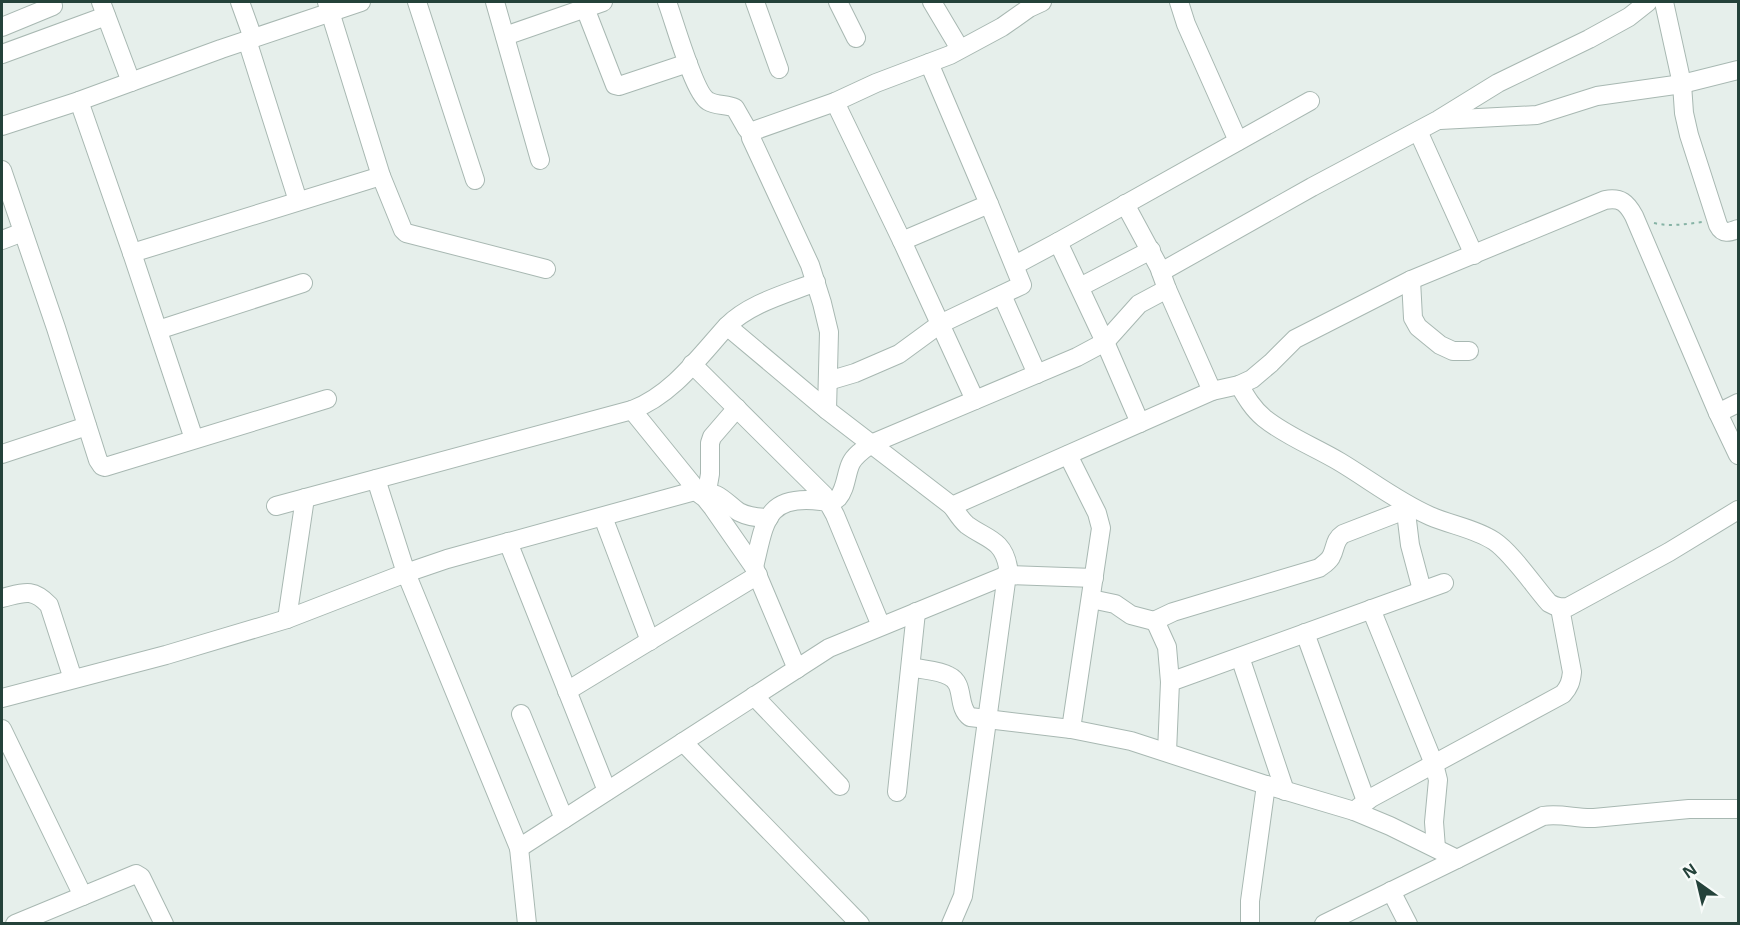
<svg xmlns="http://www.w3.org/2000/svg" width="1740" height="925" font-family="'Noto Sans',sans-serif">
<rect width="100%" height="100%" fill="#e6efeb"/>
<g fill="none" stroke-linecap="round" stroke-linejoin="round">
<defs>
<g id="minor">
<polyline points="101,2 131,82"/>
<polyline points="240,2 253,38"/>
<polyline points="327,2 381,176 403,230 406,233 546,269"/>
<polyline points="417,2 475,180"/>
<polyline points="495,2 540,160"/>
<path d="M667 2C674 20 694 93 708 101 716 106 727 104 735 108L747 129 753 131 835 102 876 83 950 55 1002 27 1029 8 1042 2"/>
<polyline points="755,2 779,69"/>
<polyline points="838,2 856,38"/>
<polyline points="932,2 960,49"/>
<polyline points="1179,2 1186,24 1238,141"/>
<path d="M1664 2 1682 84 1684 113 1689 135 1718 225C1723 235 1730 232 1738 229"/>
<polyline points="585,8 615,85 619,86 688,63"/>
<polyline points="2,27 53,6"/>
<polyline points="505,36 603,2"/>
<polyline points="247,40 298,201"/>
<polyline points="2,54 106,16"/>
<polyline points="79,101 132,253 194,439"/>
<polyline points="835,102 902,241 975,400"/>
<polyline points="1440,120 1537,115 1597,96 1682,84 1738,70"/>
<polyline points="2,126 79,101 221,49 361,2"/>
<polyline points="750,131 751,138 810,265 822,303 829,332 827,410"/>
<polyline points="1418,131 1474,255"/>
<polyline points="2,170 56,328 98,460 102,466 105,467 327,399"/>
<polyline points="1125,204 1159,267 1167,289 1212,391"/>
<polyline points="2,240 23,232"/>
<polyline points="902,241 989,204 929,63"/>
<polyline points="1058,242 1105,342 1140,423"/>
<polyline points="132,253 381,176"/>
<polyline points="1015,265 1058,242 1310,101"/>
<polyline points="1161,272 1312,187 1438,120 1498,83 1589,39 1629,17 1648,2"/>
<polyline points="1411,280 1413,318 1418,327 1440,345 1453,351 1469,351"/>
<polyline points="1080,287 1151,250"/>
<polyline points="1002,295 1037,374"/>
<path d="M727 326C750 303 786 294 816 282"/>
<polyline points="158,330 303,283"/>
<polyline points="692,364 824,495 835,515 881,626"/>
<polyline points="828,381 855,373 899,354 940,324 1022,285 989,204"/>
<path d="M1239 385C1246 397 1253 409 1264 418 1286 436 1315 447 1340 462 1370 480 1398 502 1430 516 1451 525 1476 529 1494 541 1512 553 1534 586 1549 603 1556 607 1560 608 1568 607L1669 552 1738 510"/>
<polyline points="1718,413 1738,403"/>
<polyline points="2,454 87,426"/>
<polyline points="1068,455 1097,513 1101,528 1071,729"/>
<polyline points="376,479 406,573 447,559 691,492 693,489 692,484 632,410"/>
<polyline points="693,489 705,498 713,508 754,567 797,669"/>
<polyline points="707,491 710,474 710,443 712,437 737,408"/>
<path d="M700 494C716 488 727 504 739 512 749 517 758 518 769 518"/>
<polyline points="1405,504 1410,545 1422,590"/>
<path d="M276 506 632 410C672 395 699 357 727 326L827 410 952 506 1212 391 1239 385 1252 379 1271 363 1295 339 1411 280 1605 200C1621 197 1627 203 1634 216L1718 413 1738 455"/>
<polyline points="603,517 650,641"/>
<polyline points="508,542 607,791"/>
<path d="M754 567C765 522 765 494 821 501 827 502 834 502 838 498 846 489 846 473 851 463 855 455 864 449 871 444L1077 357 1105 342 1139 304 1167 289"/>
<path d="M2 598C23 593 32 587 49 605L73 679"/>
<polyline points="1091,599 1115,604 1131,615 1154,621 1157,625 1167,647 1170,682"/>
<polyline points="1371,609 1434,764 1438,780 1434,822 1436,848"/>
<polyline points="287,619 305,498"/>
<path d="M1154 621 1173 612 1319 568C1323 565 1328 562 1331 557 1336 548 1334 540 1343 534L1405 510"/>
<polyline points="1305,633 1366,801"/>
<polyline points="1240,657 1285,791"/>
<path d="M911 667C922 670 938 670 949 676 966 684 956 707 970 717L1071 729 1131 741 1266 785 1354 811 1390 826 1457 859 1543 816C1561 813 1577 819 1594 818L1689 809H1738"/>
<polyline points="567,691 758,575"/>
<polyline points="754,696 840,786"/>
<polyline points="2,698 166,655 287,619 406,573 519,848 829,648 1007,575 1094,578"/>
<polyline points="521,714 564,819"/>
<polyline points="2,729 83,896"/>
<polyline points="683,742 860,924"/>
<polyline points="1167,752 1170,682 1444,583"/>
<polyline points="897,792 916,612"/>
<path d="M1354 811 1371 798 1563 694C1569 687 1571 682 1572 672L1560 608"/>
<polyline points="519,848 527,924"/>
<polyline points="1391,891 1408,924"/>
<polyline points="15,924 136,874 141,877 164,924"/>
<path d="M951 924 963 896 1008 567C1003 539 986 539 967 525 961 520 957 513 952 506"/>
<polyline points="1250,924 1250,901 1266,785"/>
<polyline points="1324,924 1457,859"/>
</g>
</defs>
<use href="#minor" stroke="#a8b8b2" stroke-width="20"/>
<path stroke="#86b3a5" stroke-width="2" stroke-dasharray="3 4.5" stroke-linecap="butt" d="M1654 223C1671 227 1686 224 1702 222"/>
<use href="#minor" stroke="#fff" stroke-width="18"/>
</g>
<rect width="1740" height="925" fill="none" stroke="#24423a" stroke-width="6"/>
<g transform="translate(1698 883) rotate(326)" stroke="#f7fbf9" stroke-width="4.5" paint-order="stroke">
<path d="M0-4.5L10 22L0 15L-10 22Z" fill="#24423a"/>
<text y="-9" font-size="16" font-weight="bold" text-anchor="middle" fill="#24423a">N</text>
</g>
</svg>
